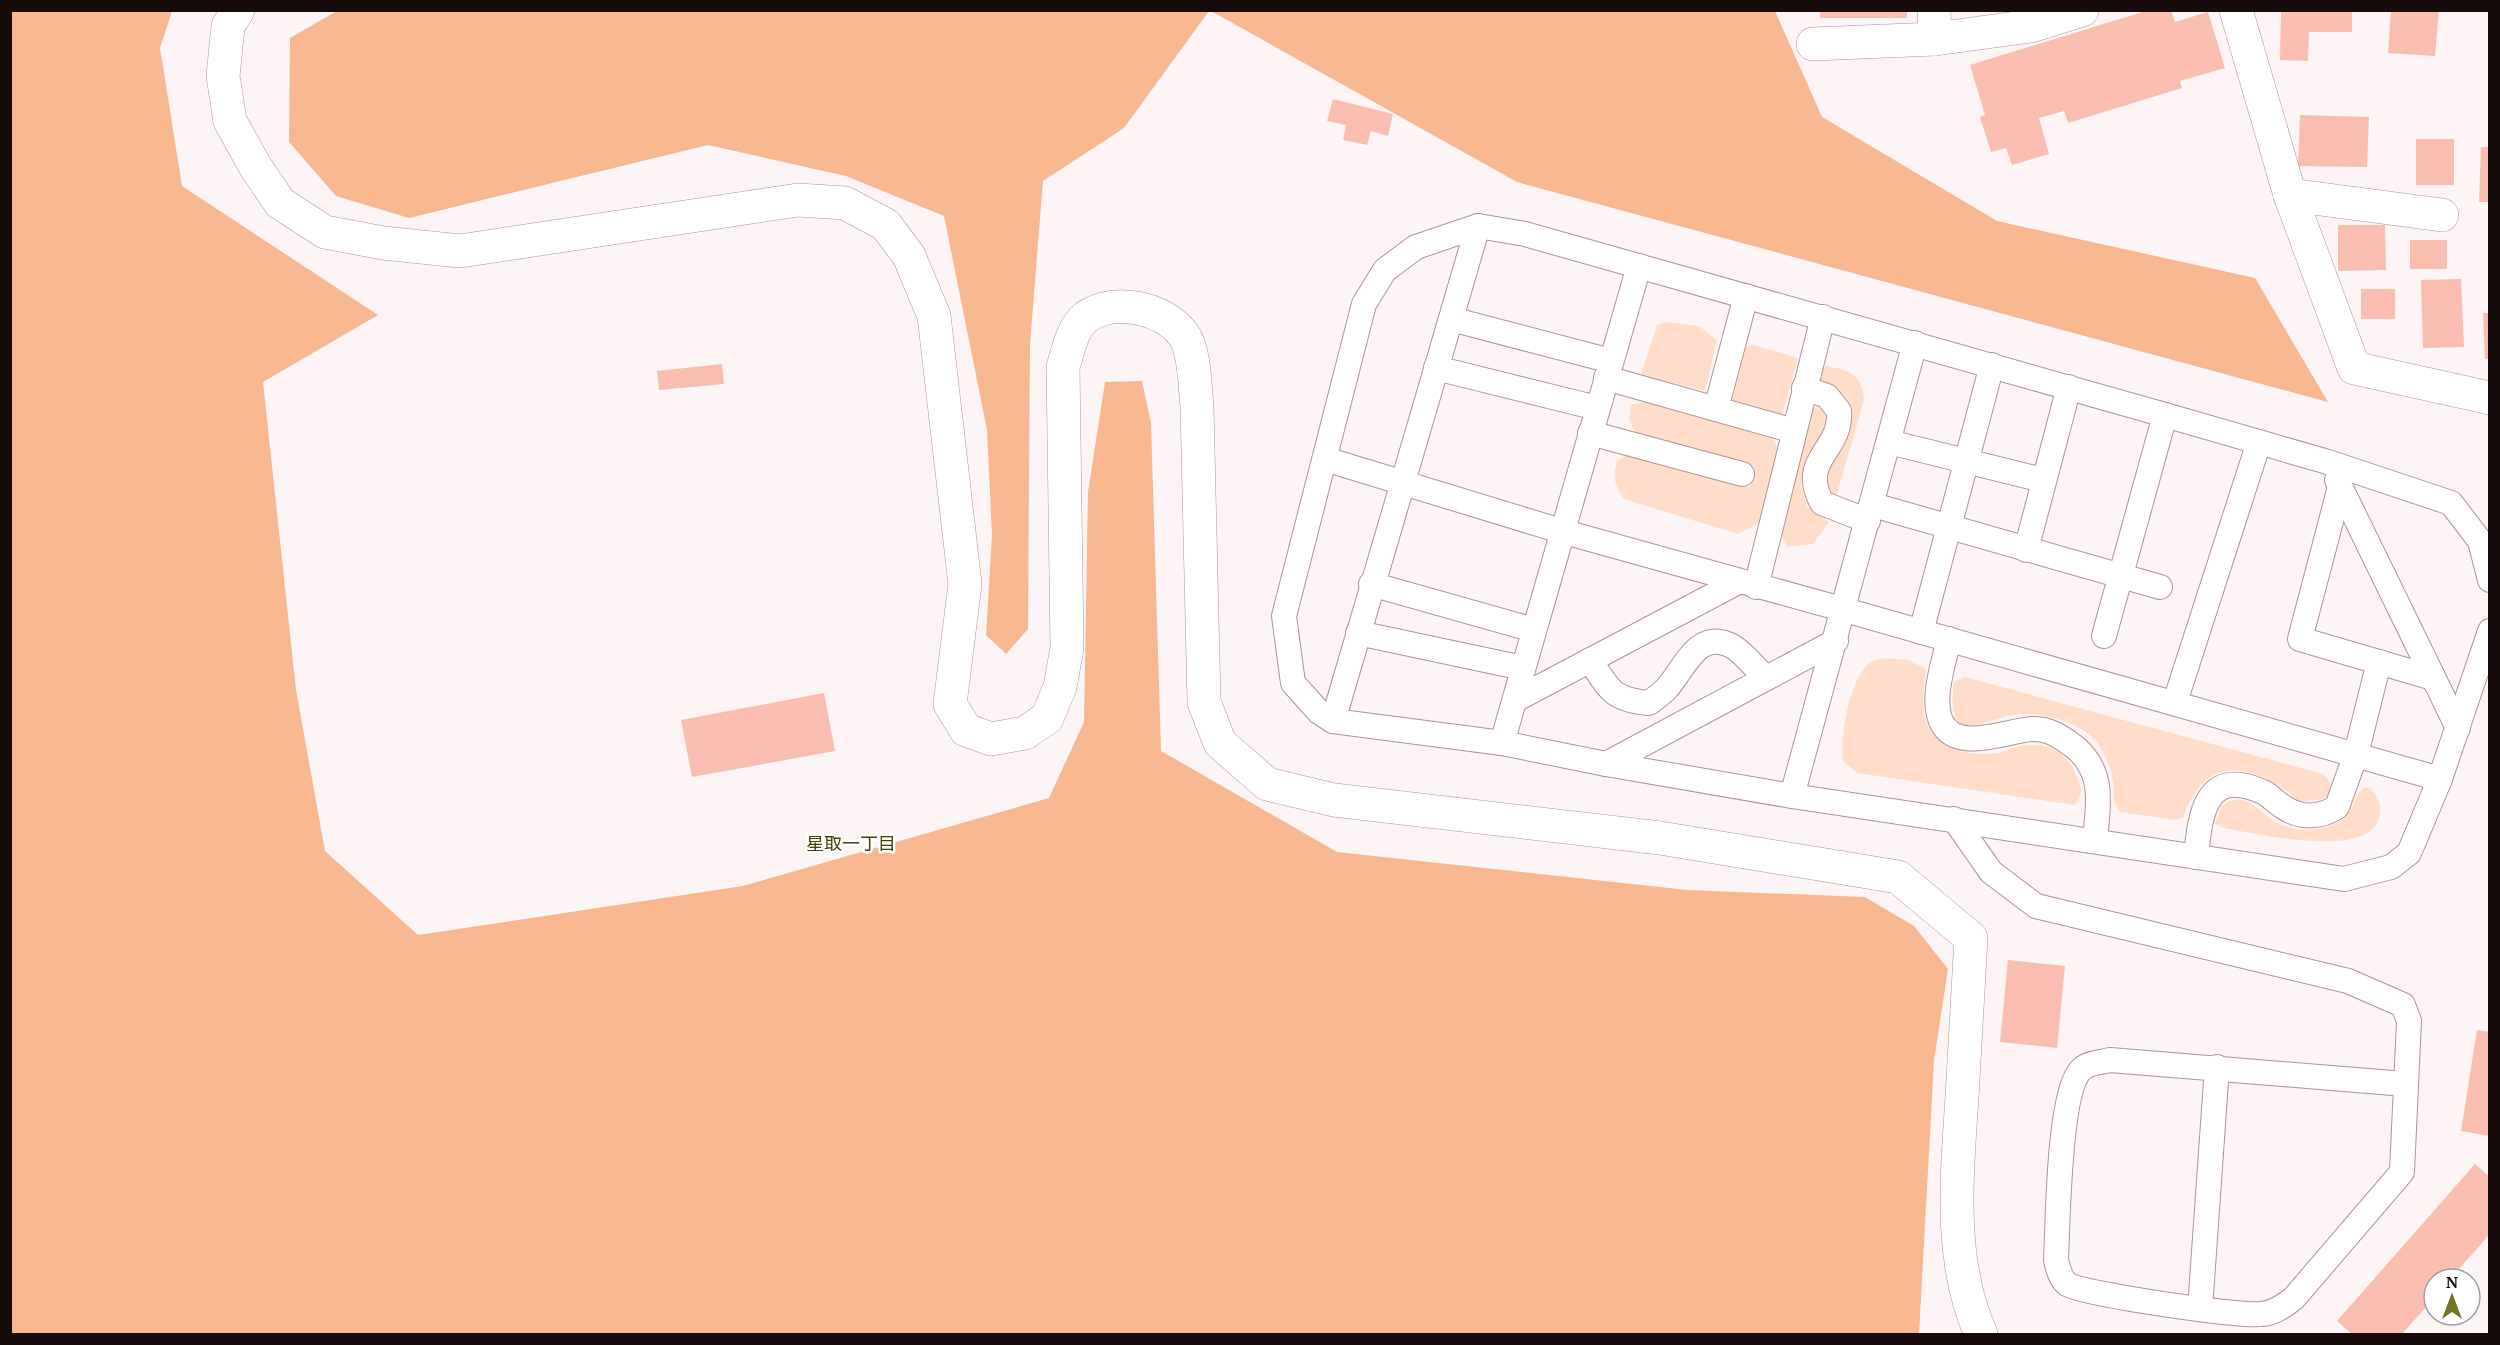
<svg xmlns="http://www.w3.org/2000/svg" width="2500" height="1345" font-family="'PT Serif','Noto Sans JP',serif">
<rect width="100%" height="100%" fill="#fcf4f5"/>
<g fill="#ffddc9">
<polygon points="1665,322 1699,326 1717,340 1705,391 1641,375 1657,325"/>
<polygon points="1753,345 1798,358 1782,416 1732,401 1746,347"/>
<path d="M1827 366C1851 371 1862 374 1864 400L1836 497 1824 488C1824 461 1846 454 1849 425L1819 381V372Z"/>
<path d="M1649 401 1773 439 1778 449 1759 523 1738 534 1624 499C1615 486 1612 477 1617 461L1629 454 1750 487 1755 466 1635 432 1629 420 1631 405Z"/>
<polygon points="1812,408 1824,409 1829,417 1824,439 1808,455 1801,485 1807,506 1829,522 1813,544 1787,547 1782,536"/>
<path d="M1884 658 1908 660 1926 669C1925 685 1920 708 1927 724 1938 751 1972 757 1998 753 2006 751 2013 747 2020 746 2058 740 2072 759 2082 791L2075 805 1857 773 1843 761C1840 736 1849 684 1867 665 1871 660 1878 660 1884 658Z"/>
<path d="M1965 677 2323 774C2347 798 2317 801 2299 801 2270 776 2222 751 2196 792 2190 801 2185 807 2184 817L2175 820 2120 812C2111 801 2115 795 2113 782 2111 767 2103 747 2091 736 2074 721 2044 713 2022 714 1986 716 1945 753 1954 682Z"/>
<path d="M2363 788H2370C2379 799 2383 807 2378 821 2363 859 2254 833 2224 828L2215 824 2221 807C2244 785 2263 817 2281 825 2302 833 2325 831 2344 819 2352 813 2355 796 2363 788Z"/>
</g>
<g fill="#f7b790">
<polygon points="10,11 172,11 160,48 182,186 378,315 263,382 296,690 325,851 418,935 743,886 1049,798 1084,722 1088,492 1105,382 1142,381 1151,423 1161,751 1337,852 1687,890 1865,897 1914,926 1948,969 1934,1061 1919,1334 11,1334"/>
<polygon points="337,11 1209,11 1124,128 1043,181 1030,344 1028,629 1006,654 986,635 992,535 987,430 944,216 846,176 708,145 409,218 336,196 289,142 290,38"/>
<polygon points="1211,11 1775,11 1822,117 1997,221 2255,278 2328,402 1517,182"/>
</g>
<g fill="#fabeb1">
<rect x="1820" y="10" width="87" height="8"/>
<polygon points="2149,10 2171,10 2175,22 2208,12 2225,68 2180,81 2182,88 2068,123 2064,111 2039,118 2049,154 2012,165 2006,148 1991,152 1980,117 1985,115 1970,65"/>
<polygon points="2281,10 2352,10 2352,32 2309,32 2308,61 2280,60"/>
<polygon points="2391,10 2439,10 2435,56 2388,53"/>
<polygon points="1333,99 1393,114 1388,136 1371,131 1367,145 1343,140 1346,125 1327,121"/>
<polygon points="2300,115 2369,117 2367,167 2298,166"/>
<rect x="2416" y="139" width="38" height="46"/>
<polygon points="2481,147 2490,147 2490,202 2479,202"/>
<polygon points="2338,225 2385,225 2386,270 2338,271"/>
<rect x="2410" y="240" width="37" height="29"/>
<polygon points="2461,279 2464,347 2423,348 2421,280"/>
<rect x="2361" y="289" width="34" height="30"/>
<polygon points="2483,313 2490,313 2490,359 2485,359"/>
<polygon points="722,364 724,384 659,390 657,371"/>
<polygon points="824,693 835,751 692,777 681,720"/>
<polygon points="2008,960 2065,966 2057,1048 2000,1042"/>
<polygon points="2477,1030 2490,1032 2490,1136 2461,1131"/>
<polygon points="2475,1164 2490,1177 2490,1234 2450,1279 2434,1279 2434,1298 2402,1334 2352,1334 2337,1321"/>
</g>
<g fill="none" stroke-linecap="round" stroke-linejoin="round">
<defs>
<g id="service">
<polyline points="1451,319 1611,361"/>
<polyline points="1436,368 1597,408"/>
<polyline points="1606,378 1794,431"/>
<path d="M1804 388 1827 396 1839 411C1842 452 1798 458 1822 503L1868 521"/>
<polyline points="1716,409 1746,296"/>
<polyline points="1590,433 1742,474"/>
<polyline points="1889,442 2043,480"/>
<polyline points="1325,459 1561,531 1845,610 2440,779"/>
<polyline points="2337,480 2458,728"/>
<polyline points="2340,487 2300,639 2433,678"/>
<polyline points="1873,505 2160,587"/>
<polyline points="2026,550 2069,387"/>
<polyline points="2490,580 2480,541 2451,503 2328,462 2165,415 1525,234 1478,226 1416,247 1385,270 1364,304 1284,616 1293,683 1319,712 1333,721 1502,743 1606,764 1792,796 2344,879 2391,867 2409,853 2440,779 2490,631"/>
<polyline points="1371,584 1534,630"/>
<polyline points="1756,587 1823,317"/>
<polyline points="1921,632 1992,365"/>
<polyline points="1358,633 1523,668"/>
<polyline points="2104,636 2165,415"/>
<path d="M1949 639C1944 662 1931 698 1941 721 1956 755 2009 729 2035 729 2049 729 2061 737 2072 745 2085 754 2095 770 2097 786 2100 804 2096 824 2095 841"/>
<path d="M1590 660C1609 689 1612 700 1649 703 1655 698 1662 694 1667 688 1685 668 1698 628 1732 646 1744 653 1756 669 1766 678"/>
<polyline points="1515,700 1738,582"/>
<polyline points="2175,702 2259,442"/>
<polyline points="1333,721 1478,226"/>
<polyline points="1502,743 1639,266"/>
<polyline points="1606,764 1836,641"/>
<polyline points="1792,796 1915,343"/>
<path d="M1954 819 1991 872 2036 906 2348 981 2403 1005 2409 1021 2402 1172 2294 1298C2284 1306 2274 1313 2262 1314 2241 1317 2081 1294 2067 1284 2060 1278 2058 1268 2056 1260 2058 1224 2058 1087 2083 1068 2089 1063 2102 1062 2110 1060L2405 1084"/>
<path d="M2196 857C2200 815 2205 766 2263 792 2271 796 2277 804 2285 808 2302 819 2321 817 2337 807L2356 754 2379 662"/>
<polyline points="2200,1309 2217,1067"/>
</g>
<g id="minor">
<path d="M238 10 228 26 223 76 230 121 255 166 280 203 325 232 383 243 460 251 798 200 845 203 886 225 909 256 934 316 965 584 950 704 966 730 991 739 1025 733 1047 718 1060 687 1067 648 1063 367C1068 351 1072 328 1086 317 1115 297 1163 308 1183 334 1195 349 1195 388 1197 407L1204 702 1220 743 1267 784 1334 800 1660 838 1898 877 1971 938C1968 991 1965 1044 1962 1097 1957 1175 1948 1261 1981 1334"/>
<polyline points="1934,10 1935,39"/>
<polyline points="2236,10 2290,195 2354,368 2490,398"/>
<polyline points="1813,44 1935,39 2031,26 2082,10"/>
<polyline points="2290,195 2442,215"/>
</g>
</defs>
<use href="#service" stroke="#b49194" stroke-width="26"/>
<use href="#minor" stroke="#b49194" stroke-width="34"/>
<use href="#service" stroke="#fff" stroke-width="24"/>
<use href="#minor" stroke="#fff" stroke-width="33"/>
</g>
<g text-anchor="middle" stroke-width="5" stroke-linejoin="round" paint-order="stroke">
<g font-size="18" fill="#404303" stroke="#fff">
<text x="851" y="850">星取一丁目</text>
</g>
</g>
<rect width="2500" height="1345" fill="none" stroke="#170b0c" stroke-width="24"/>
<g transform="translate(2452 1297)"><circle r="28" fill="#ffffff" stroke="#a29d9e" stroke-width="1.5"/>
<path d="M0-4.5L10 22L0 15L-10 22Z" fill="#71761e"/>
<text y="-9" font-size="16" font-weight="bold" text-anchor="middle" fill="#170b0c">N</text>
</g>
</svg>
